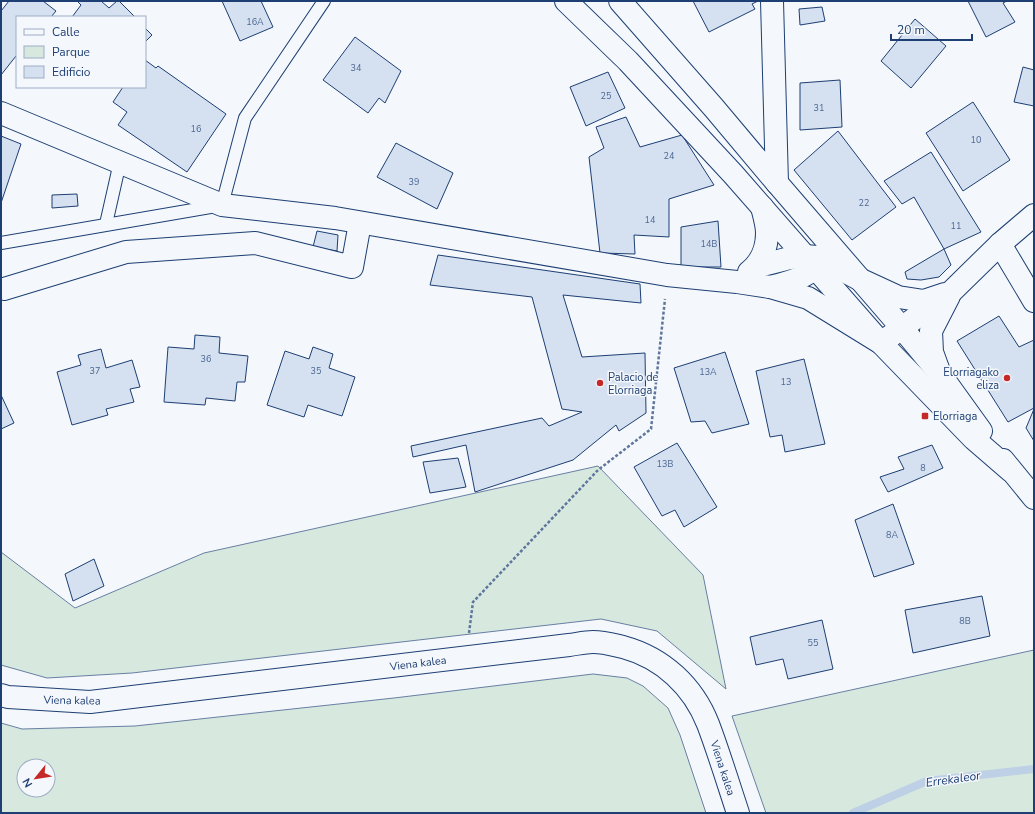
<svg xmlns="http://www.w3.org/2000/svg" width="1035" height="814" font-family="'Nunito Sans',sans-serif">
<rect width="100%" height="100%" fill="#f4f7fb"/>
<g fill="#d7e8df" stroke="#687fa3" fill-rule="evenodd">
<polygon points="598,466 703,575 726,689 657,631 601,619 132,673 47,678 1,665 1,552 75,608 204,553"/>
<polygon points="1034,650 1034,813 766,813 732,716"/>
<path d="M593 674 627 678 643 686 668 708 680 735 706 813H1V723L22 729 135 726 394 698ZM24 766H48V790H24Z"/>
</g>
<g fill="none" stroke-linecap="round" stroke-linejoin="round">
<polyline stroke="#bed0e5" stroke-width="8" points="853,813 927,781 1034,769"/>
</g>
<g fill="#d5e0f0" stroke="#1d3f73">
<polygon points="9,1 43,1 56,11 51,17 17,17 17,57 16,56 1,75 1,11"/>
<polygon points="77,1 101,1 109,8 117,1 119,1 135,17 72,17 81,5"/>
<polygon points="222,1 261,1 273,27 240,41"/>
<polygon points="693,1 758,1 752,4 755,9 709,32"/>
<polygon points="968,1 1007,1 1003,3 1015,22 986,37"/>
<polygon points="822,7 825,21 800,25 799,9"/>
<polygon points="915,19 946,46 911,88 881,61"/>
<polygon points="145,28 152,35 145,42"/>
<polygon points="355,37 401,71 385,103 379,98 368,113 323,80"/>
<polygon points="145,60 156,68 158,66 226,114 187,172 118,125 127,112 113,102 123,87 145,87"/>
<polygon points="1023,67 1034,70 1034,106 1014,102"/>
<polygon points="608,72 625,108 586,126 570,87"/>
<polygon points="840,80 842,127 800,130 800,83"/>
<polygon points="973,102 1010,160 963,191 926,133"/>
<polygon points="626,117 640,147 682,135 714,185 669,199 669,237 634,235 635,254 600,253 589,157 604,148 596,127"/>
<polygon points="838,131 896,207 852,240 794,170"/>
<polygon points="1,136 21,144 1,203"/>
<polygon points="396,143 453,173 437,209 377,177"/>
<polygon points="931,152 981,232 944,249 914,197 902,204 884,181"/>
<polygon points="77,194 78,206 52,208 52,195"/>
<polygon points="718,221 721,267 681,267 681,227"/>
<polygon points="317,231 338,235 337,251 313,247"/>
<polygon points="944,249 951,265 939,277 921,280 907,279 905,272"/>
<polygon points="438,255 640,284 641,303 563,295 582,357 645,353 646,413 619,431 616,425 573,460 475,492 466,445 413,457 411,446 542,418 549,426 582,412 562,409 532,297 430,285"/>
<polygon points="999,316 1019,347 1034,340 1034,408 1008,422 957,341"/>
<polygon points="195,335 220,337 219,353 248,356 245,382 237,382 235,401 206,398 205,405 164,402 168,347 194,349"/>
<polygon points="313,347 333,354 329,368 355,377 342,416 308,405 304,417 267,405 285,351 309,359"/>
<polygon points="101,349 106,368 132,360 140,387 130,389 134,402 106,409 108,415 72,425 57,372 81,365 78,355"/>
<polygon points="725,352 749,424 712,433 705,421 691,422 674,368"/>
<polygon points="804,359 825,444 785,452 782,435 770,437 756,371"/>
<polygon points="1,395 14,423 1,429"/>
<polygon points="1034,409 1034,441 1026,428"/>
<polygon points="677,443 717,507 684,527 675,510 662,516 634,467"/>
<polygon points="932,445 943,468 888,492 880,477 904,469 898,457"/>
<polygon points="458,458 466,487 430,493 423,462"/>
<polygon points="893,504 914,564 874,577 855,520"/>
<polygon points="94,559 104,586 73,601 65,574"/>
<polygon points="982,596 990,636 913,653 905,610"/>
<polygon points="822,620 833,669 788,679 783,659 756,665 750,637"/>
</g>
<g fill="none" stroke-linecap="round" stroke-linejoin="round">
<defs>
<g id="service">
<polyline points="106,224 120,162"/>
<polyline points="1,243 222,205 245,118 324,1"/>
</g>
<g id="minor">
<polyline points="772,1 777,183"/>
<polyline points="1,113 222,205 335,218 667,275 737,282 770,287 808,298 881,343 951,292 1000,244 1034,215"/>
<polyline points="1000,244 1034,301"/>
<polyline points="755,267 786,259 804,256 818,257 859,279 898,297 924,301 945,294"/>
<path d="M749 272C761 263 767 248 767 233 767 225 764 215 762 207"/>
<path d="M770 287C795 281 812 276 829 254"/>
<polyline points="4,289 126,252 255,243 352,267 360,223"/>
<polyline points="940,374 932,352 931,331 949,296"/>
<path d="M1 695 8 697 90 702 569 645C577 644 585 642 593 642 604 642 614 645 623 647 663 658 693 686 708 724 719 753 728 783 738 813"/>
</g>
<g id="primary">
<polyline points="566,1 628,61 733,174 881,343 974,439 1011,471"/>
<polyline points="620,1 714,108 777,183 902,328 940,374 981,431"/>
<polyline points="1003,460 1034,498"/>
</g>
</defs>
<use href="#service" stroke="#1d3f73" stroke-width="14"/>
<use href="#minor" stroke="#1d3f73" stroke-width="24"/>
<use href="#primary" stroke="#1d3f73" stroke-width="24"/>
<polyline stroke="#5e769c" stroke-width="2.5" stroke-dasharray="3 2" stroke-linecap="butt" points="469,633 473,602 598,470 651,429 665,299"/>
<use href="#service" stroke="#f4f7fb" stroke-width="12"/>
<use href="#minor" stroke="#f4f7fb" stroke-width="22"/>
<use href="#primary" stroke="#f4f7fb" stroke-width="22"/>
</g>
<g fill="#c62828" stroke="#f4f7fb" stroke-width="1.5">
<circle cx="1007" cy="378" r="4"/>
<circle cx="600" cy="383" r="4"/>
<rect x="921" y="412" width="8" height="8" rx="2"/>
</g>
<g text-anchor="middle" stroke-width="3" stroke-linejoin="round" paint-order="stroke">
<g font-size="9" fill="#4b6792">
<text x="255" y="25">16A</text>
<text x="356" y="71">34</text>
<text x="606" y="99">25</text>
<text x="819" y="111">31</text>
<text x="196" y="132">16</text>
<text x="976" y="143">10</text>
<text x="669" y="159">24</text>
<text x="414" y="185">39</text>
<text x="864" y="206">22</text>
<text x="650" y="223">14</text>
<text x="956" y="229">11</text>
<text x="709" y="247">14B</text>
<text x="206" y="362">36</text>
<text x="95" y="374">37</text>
<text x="316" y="374">35</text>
<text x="708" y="375">13A</text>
<text x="786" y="385">13</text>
<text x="665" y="467">13B</text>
<text x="923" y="471">8</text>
<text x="892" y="538">8A</text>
<text x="965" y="624">8B</text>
<text x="813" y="646">55</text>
</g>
<g font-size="11" fill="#1d3f73" stroke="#f4f7fb" text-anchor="start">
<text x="999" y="376" text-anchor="end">Elorriagako<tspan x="999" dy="13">eliza</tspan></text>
<text x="608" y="381">Palacio de<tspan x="608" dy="13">Elorriaga</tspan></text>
<text x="933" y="420">Elorriaga</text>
</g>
<g font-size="11" fill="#1d3f73" stroke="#f4f7fb">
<text transform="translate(418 663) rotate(-7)" y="4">Viena kalea</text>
<text transform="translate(72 700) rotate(1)" y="4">Viena kalea</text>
<text transform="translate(723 768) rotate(72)" y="4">Viena kalea</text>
</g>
<g font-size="12" font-style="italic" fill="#1d3f73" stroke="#f4f7fb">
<text transform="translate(953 779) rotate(-8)" y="4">Errekaleor</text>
</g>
</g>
<rect width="1035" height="814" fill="none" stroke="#1d3f73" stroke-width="4"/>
<rect x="16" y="16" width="130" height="72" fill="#f4f7fb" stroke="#9eadc5"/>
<rect x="24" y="29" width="20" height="6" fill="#f4f7fb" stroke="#9eadc5"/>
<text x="52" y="36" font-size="12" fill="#1d3f73">Calle</text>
<rect x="24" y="46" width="20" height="12" fill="#d7e8df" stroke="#9eadc5"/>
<text x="52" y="56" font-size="12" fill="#1d3f73">Parque</text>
<rect x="24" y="66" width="20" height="12" fill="#d5e0f0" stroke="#9eadc5"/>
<text x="52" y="76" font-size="12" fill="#1d3f73">Edificio</text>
<g transform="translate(36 778) rotate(240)"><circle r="19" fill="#f4f7fb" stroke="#9eadc5"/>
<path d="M0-3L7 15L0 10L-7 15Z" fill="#c62828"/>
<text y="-6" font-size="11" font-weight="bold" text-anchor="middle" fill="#1d3f73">N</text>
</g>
<path d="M891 34v6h81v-6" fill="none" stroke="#1d3f73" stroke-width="2"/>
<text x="897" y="34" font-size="12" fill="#1d3f73" stroke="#f4f7fb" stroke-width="3" paint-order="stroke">20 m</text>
</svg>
